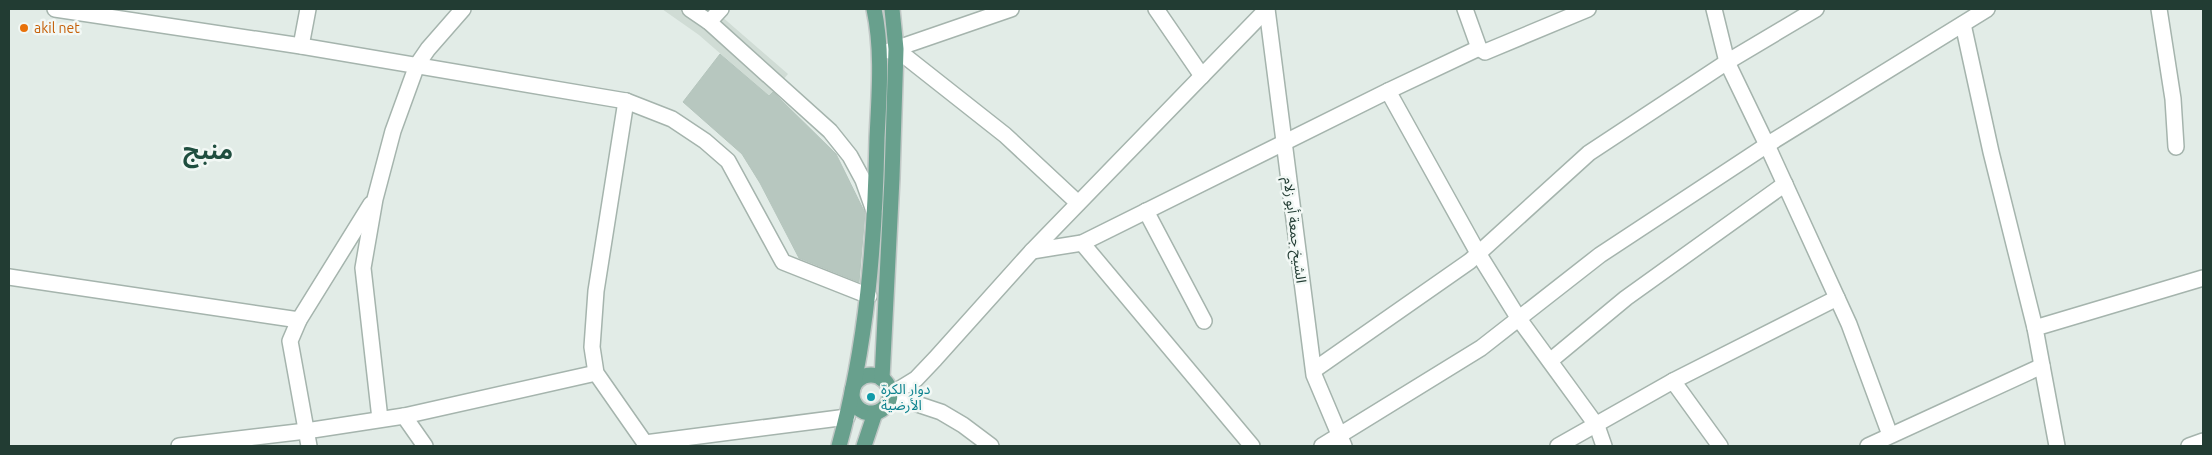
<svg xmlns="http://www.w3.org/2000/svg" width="2212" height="455" font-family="Ubuntu,'Noto Sans Arabic',sans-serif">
<rect width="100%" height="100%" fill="#e2ece7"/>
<polygon fill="#d0dcd5" points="662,9 713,9 788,74 769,96 699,35"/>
<polygon fill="#b7c7bf" stroke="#b5c5bd" points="720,54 769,96 773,92 836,154 865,213 859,282 799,258 760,183 742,154 683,102"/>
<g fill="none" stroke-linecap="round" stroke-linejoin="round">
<defs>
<g id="minor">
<polyline points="55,9 301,46 626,101 672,119 705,141 728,161 783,262 869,296"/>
<polyline points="690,9 709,22 830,131 850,156 863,180 874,211"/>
<polyline points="1156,9 1202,76"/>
<polyline points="1267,9 1314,375 1344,446"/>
<polyline points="1465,9 1479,48 1485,52 1588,9"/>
<polyline points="1714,9 1727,62 1767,145 1849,324 1890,435"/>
<polyline points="2159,9 2173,99 2176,147"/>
<polyline points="709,22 721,9"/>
<polyline points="1963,24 1991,152 2035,328"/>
<polyline points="301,46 308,9"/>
<polyline points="896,49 1005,135 1078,203"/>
<polyline points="889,51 1011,9"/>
<polyline points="1388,91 1478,253 1519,319 1597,426 1604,446"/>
<polyline points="626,101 596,291 592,347 596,373 647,446"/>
<polyline points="1146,211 1204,321"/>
<polyline points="1082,243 1252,446"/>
<polyline points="1032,251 1082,243 1388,91 1479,48"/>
<polyline points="9,277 299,320"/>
<polyline points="1550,361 1626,298 1785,184"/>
<polyline points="1314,370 1470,261 1589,153 1727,62 1816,9"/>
<polyline points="1673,381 1837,298"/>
<polyline points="890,395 916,379 935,359 1032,251 1267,9"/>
<polyline points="890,395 941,412 963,425 991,446"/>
<polyline points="404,416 425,446"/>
<polyline points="380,419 363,268 375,199 393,131 417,65 428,49 463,9"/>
<polyline points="645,443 847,417"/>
<polyline points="179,446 306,431 404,416 596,373"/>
<polyline points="309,446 290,341 299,320 371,204"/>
<polyline points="1322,446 1481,348 1600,255 1770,143 1987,9"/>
<polyline points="1558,446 1673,381 1720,446"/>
<polyline points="1868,446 2042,366"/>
<polyline points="2057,446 2035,328 2203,278"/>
<polyline points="2189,446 2203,441"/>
</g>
<g id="major">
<circle cx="871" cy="394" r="19"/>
<polyline points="882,379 892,178 896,49 892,9"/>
<path d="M839 446C867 345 875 242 877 138 879 95 883 51 874 9"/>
<polyline points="864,446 875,413"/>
</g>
</defs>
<use href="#minor" stroke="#a5b4ad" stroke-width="18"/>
<use href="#major" stroke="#c1c8c6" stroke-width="18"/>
<use href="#minor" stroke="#fff" stroke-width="15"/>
<use href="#major" stroke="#68a08d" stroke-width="15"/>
</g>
<circle fill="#e8710a" stroke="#f2f8f5" stroke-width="2" cx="24" cy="28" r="5"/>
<circle fill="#0f9aa8" stroke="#f2f8f5" stroke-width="2" cx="871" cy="397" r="5"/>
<g text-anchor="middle" stroke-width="5" stroke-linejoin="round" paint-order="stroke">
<g font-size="14" fill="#c56008" stroke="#f2f8f5" text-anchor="start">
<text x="34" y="33">akil net</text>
</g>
<g font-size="14" fill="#223c33" stroke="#f2f8f5">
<text transform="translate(1295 230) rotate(83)" y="5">الشيخ جمعة أبو زلام</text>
</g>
<g font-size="14" fill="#0d838f" stroke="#f2f8f5" text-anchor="start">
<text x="881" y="394">دوار الكرة<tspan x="881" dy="16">الأرضية</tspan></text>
</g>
<g font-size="24" font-weight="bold" fill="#1f4e3f" stroke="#f2f8f5">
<text x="208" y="159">منبج</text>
</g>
</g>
<rect width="2212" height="455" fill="none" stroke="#223c33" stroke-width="20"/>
</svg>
